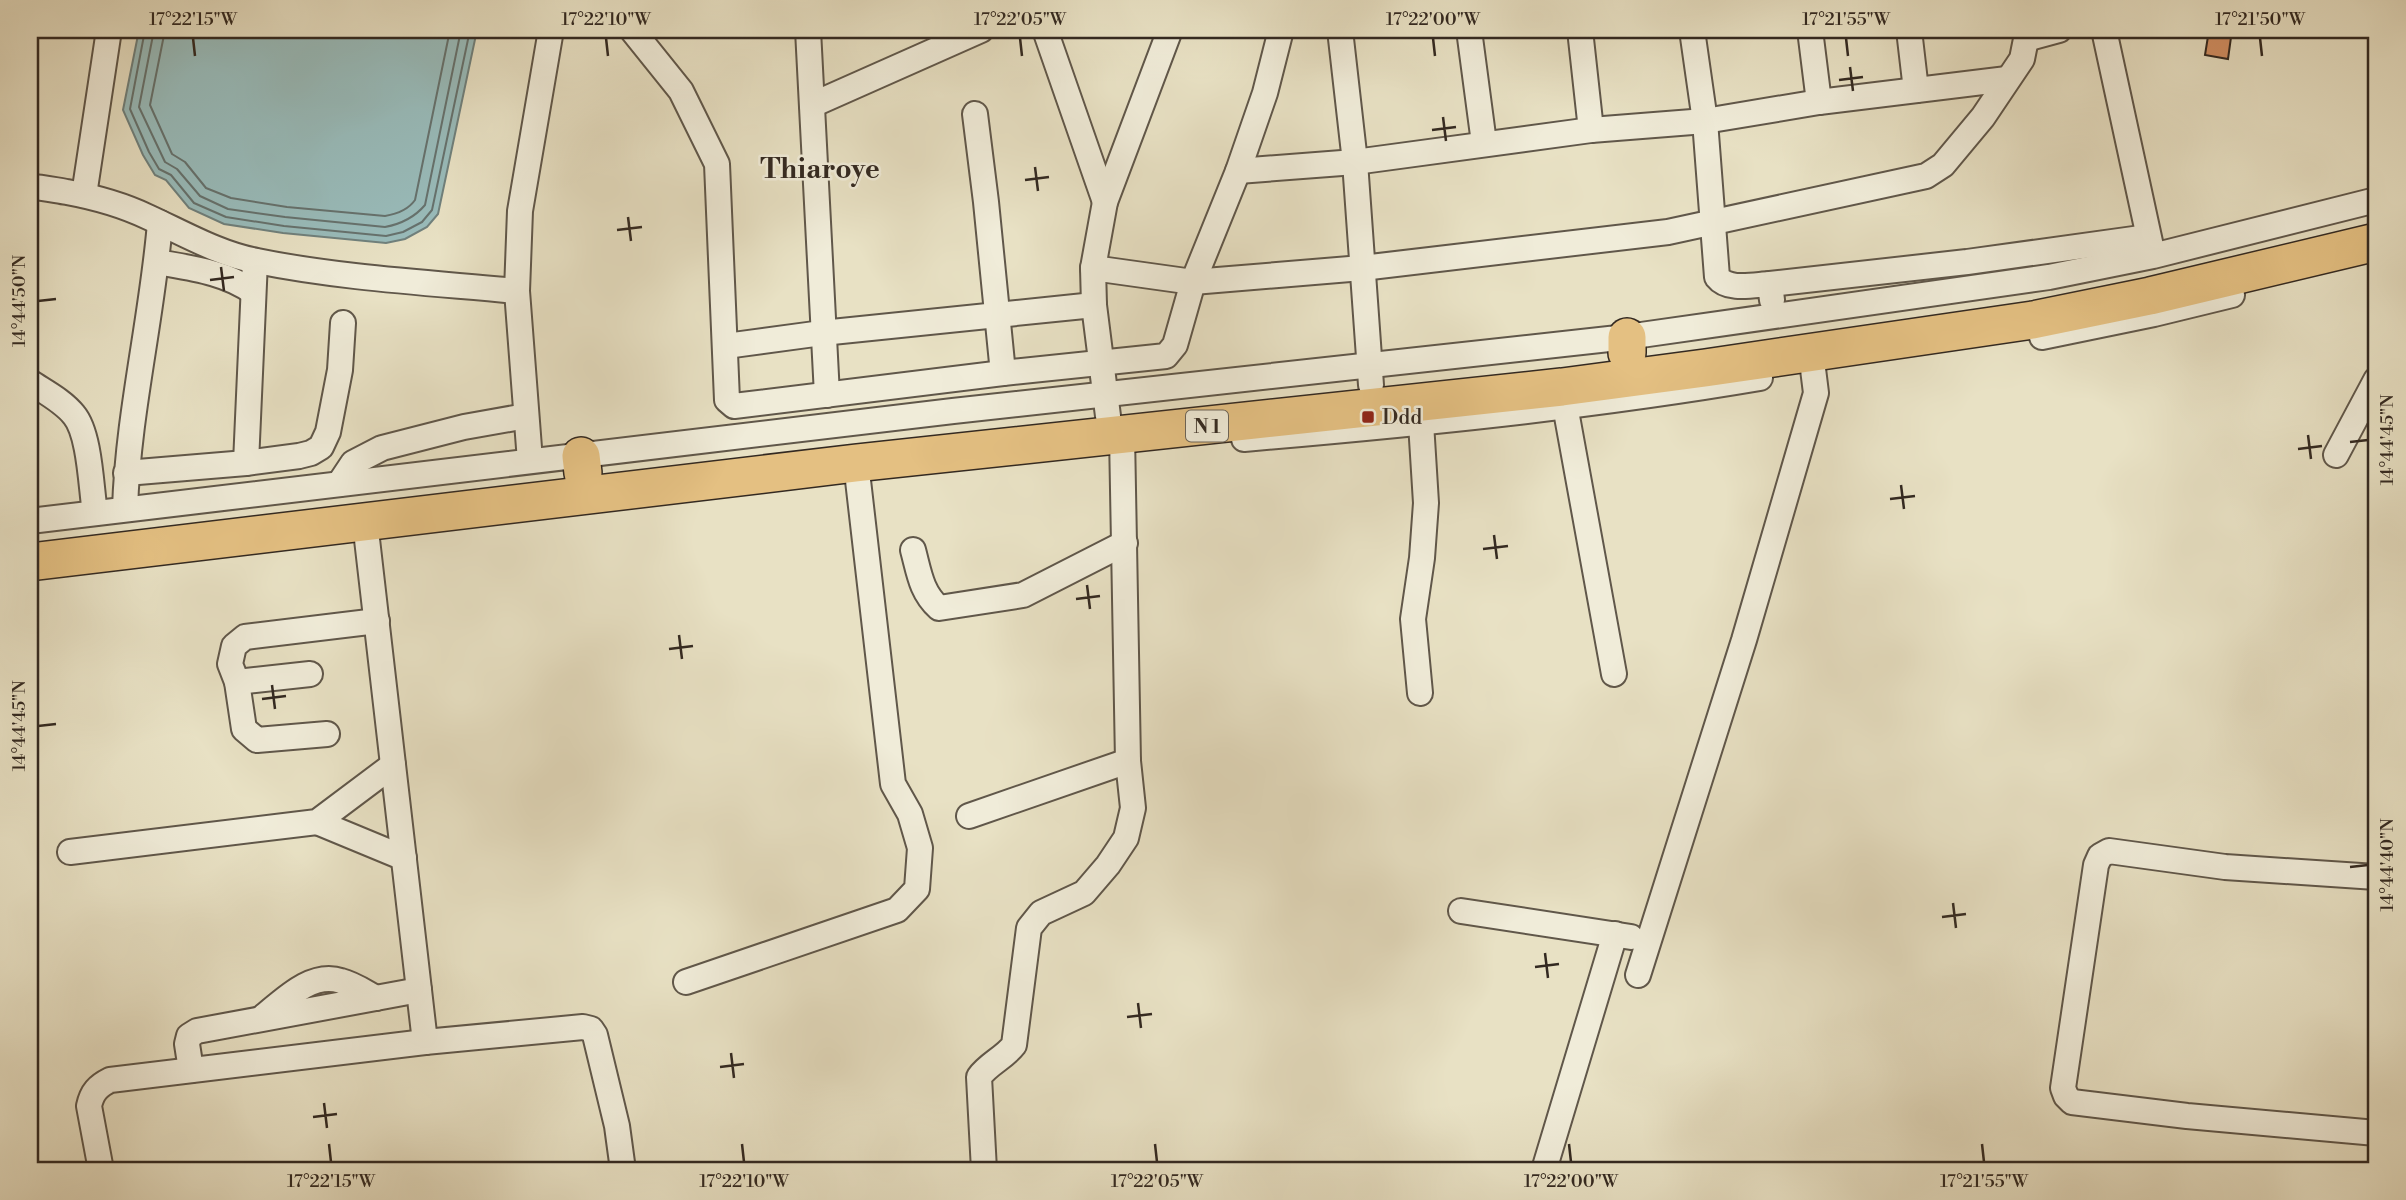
<svg xmlns="http://www.w3.org/2000/svg" width="2406" height="1200" font-family="'Libre Bodoni',serif">
<rect width="100%" height="100%" fill="#e8e1c4"/>
<filter id="stains"><feTurbulence type="fractalNoise" baseFrequency=".00286" numOctaves="4"/><feColorMatrix values="0 0 0 0 .2 0 0 0 0 .09 0 0 0 0 .02 0 0 0 .5 -.17"/></filter>
<radialGradient id="worn" r=".72"><stop offset=".6" stop-color="#630" stop-opacity="0"/><stop offset="1" stop-color="#630" stop-opacity=".3"/></radialGradient>
<polygon fill="#99bcbb" stroke="#70817d" stroke-width="2" points="139,30 477,30 438,214 427,227 405,239 386,243 283,233 224,224 189,208 166,180 155,175 143,155 123,110"/>
<g fill="none" stroke-linecap="round" stroke-linejoin="round">
<g stroke="#66726e" stroke-width="2">
<polyline points="145,30 130,109 149,152 159,169 171,175 194,203 226,217 284,226 386,236 403,232 422,222 432,210 470,30"/>
<path d="M154 30 139 107 165 162 177 169 200 196 228 209 285 217 385 227C401 224 414 218 425 205L461 30"/>
<path d="M165 30 150 105 172 154 185 162 206 188 231 198 287 207 385 216C397 214 408 210 415 200L450 30"/>
</g>
</g>
<polygon fill="#d29064" stroke="#332921" stroke-width="2" points="2209,30 2232,30 2228,59 2205,55"/>
<g fill="none" stroke-linecap="round" stroke-linejoin="round">
<defs>
<g id="minor">
<polyline points="632,30 681,91 717,164 727,400 734,406 1003,373 1166,356 1175,345 1193,282 1238,171 1265,93 1281,30"/>
<polyline points="808,30 827,395"/>
<polyline points="1045,30 1105,202"/>
<polyline points="1340,30 1355,162 1371,385"/>
<polyline points="1469,30 1484,143"/>
<polyline points="1580,30 1591,130"/>
<path d="M1692 30 1705 121 1717 277C1728 291 1753 285 1770 284L1772 300"/>
<polyline points="1810,30 1819,102"/>
<polyline points="1909,30 1916,90"/>
<polyline points="2104,30 2152,251"/>
<polyline points="2026,39 2059,30"/>
<polyline points="812,105 981,30"/>
<polyline points="975,114 986,202 1003,373"/>
<polyline points="1238,171 1355,162 1591,130 1705,121 1819,102 2007,79"/>
<path d="M30 187C42 187 54 190 67 192 94 197 123 205 148 217 183 233 219 254 257 261 340 278 433 283 517 291"/>
<polyline points="84,195 109,30"/>
<path d="M157 262C190 268 226 272 253 292"/>
<polyline points="1093,268 1193,282 1362,268 1668,232 1926,176 1943,165 1983,117 2022,59 2026,39 2025,30"/>
<polyline points="1770,284 1967,262 2148,237"/>
<polyline points="2042,337 2154,314 2232,295"/>
<polyline points="726,346 822,333 1094,305"/>
<path d="M30 382C45 392 63 401 74 415 90 434 91 488 95 513"/>
<polyline points="1562,389 1614,674"/>
<polyline points="1108,416 1094,305 1093,268 1105,202 1170,30"/>
<path d="M1244 439C1417 424 1589 407 1760 378"/>
<polyline points="2336,455 2376,380"/>
<polyline points="530,461 517,291 520,211 551,30"/>
<polyline points="246,463 255,261"/>
<polyline points="126,473 246,463 299,456 311,453 321,447 328,432 340,370 343,323"/>
<polyline points="339,484 353,463 382,448 464,427 526,416"/>
<path d="M125 509C128 413 152 319 160 223"/>
<polyline points="30,521 953,411 1627,337 2049,277 2153,256 2376,200"/>
<polyline points="365,522 425,1042 583,1027 591,1029 595,1035 617,1126 623,1170"/>
<path d="M913 550C919 572 921 592 939 608L1023 595 1125 543"/>
<polyline points="237,682 310,674"/>
<polyline points="1420,693 1413,619 1422,558 1426,503 1421,423"/>
<polyline points="327,734 257,740 244,729 237,682 230,664 234,646 245,637 377,621"/>
<polyline points="969,816 1128,761"/>
<polyline points="317,822 404,858"/>
<polyline points="70,852 317,822 393,765"/>
<polyline points="2376,877 2225,867 2109,851 2100,856 2096,865 2063,1088 2066,1096 2072,1102 2187,1116 2376,1133"/>
<polyline points="1461,911 1631,937"/>
<polyline points="1638,975 1744,640 1816,393 1813,369 1808,353"/>
<polyline points="686,982 897,910 917,889 920,848 910,814 893,784 856,463"/>
<path d="M263 1017C284 1000 312 971 341 981 353 984 365 992 376 998"/>
<polyline points="191,1070 187,1044 189,1036 197,1031 419,990"/>
<path d="M101 1170 89 1106C92 1092 98 1086 110 1080L425 1042"/>
<path d="M984 1170 979 1077C988 1064 1004 1058 1014 1045L1029 928 1041 913 1084 893 1108 865 1126 838 1133 808 1128 761 1122 435"/>
<polyline points="1544,1170 1615,934"/>
</g>
<g id="highway">
<polyline points="1627,337 1627,353"/>
<polyline points="581,456 583,473"/>
<polyline points="30,562 856,463 1562,387 1705,368 2033,320 2150,296 2376,242"/>
</g>
</defs>
<use href="#minor" stroke="#60574a" stroke-width="28"/>
<use href="#highway" stroke="#332921" stroke-width="40"/>
<use href="#minor" stroke="#f0ecd9" stroke-width="24"/>
<use href="#highway" stroke="#e4c082" stroke-width="37"/>
</g>
<path fill="none" stroke="#332921" stroke-width="2.5" d="M193 38 195 56M606 38 608 56M1020 38 1022 56M1433 38 1435 56M1846 38 1848 56M2260 38 2262 56M1850 67 1853 91M1839 80 1863 77M1443 117 1446 141M1432 130 1456 127M1035 167 1038 191M1025 180 1049 177M628 217 631 241M617 230 642 227M221 267 224 291M210 280 234 277M38 301 56 299M2308 435 2311 459M2350 442 2368 440M2298 449 2322 446M1901 485 1904 509M1890 499 1915 496M1494 535 1497 559M1483 549 1508 546M1087 585 1090 609M1076 599 1100 596M679 635 682 659M669 649 693 646M272 685 275 709M262 699 286 696M38 726 56 724M2350 867 2368 865M1953 903 1956 928M1942 917 1966 914M1545 953 1548 978M1535 967 1559 964M1138 1003 1141 1028M1127 1017 1152 1014M731 1053 734 1078M720 1067 744 1064M324 1103 327 1128M313 1117 337 1114M329 1144 331 1162M742 1144 744 1162M1155 1144 1157 1162M1569 1144 1571 1162M1982 1144 1984 1162"/>
<rect fill="#8f2418" stroke="#f0ecd9" stroke-width="2.5" x="1361" y="410" width="14" height="14" rx="3.5"/>
<g text-anchor="middle" stroke-width="5" stroke-linejoin="round" paint-order="stroke">
<rect fill="#f0ecd9" stroke="#6c6458" stroke-width="2" x="1186" y="410.5" width="42" height="31" rx="5"/>
<g font-size="19" font-weight="bold" fill="#332921">
<text x="1207" y="433">N 1</text>
</g>
<g font-size="21" fill="#332921" stroke="#f0ecd9" text-anchor="start">
<text x="1382" y="424">Ddd</text>
</g>
<g font-size="28" font-weight="bold" fill="#332921" stroke="#f0ecd9">
<text x="820" y="178">Thiaroye</text>
</g>
</g>
<rect width="2406" height="1200" fill="none" stroke="#e8e1c4" stroke-width="77"/>
<rect x="38" y="38" width="2330" height="1124" fill="none" stroke="#332921" stroke-width="2.5"/>
<g font-size="18" text-anchor="middle" fill="#332921">
<text x="193" y="25">17°22'15"W</text>
<text x="606" y="25">17°22'10"W</text>
<text x="1020" y="25">17°22'05"W</text>
<text x="1433" y="25">17°22'00"W</text>
<text x="1846" y="25">17°21'55"W</text>
<text x="2260" y="25">17°21'50"W</text>
<text transform="translate(19 301) rotate(-90)" y="6">14°44'50"N</text>
<text transform="translate(2387 440) rotate(-90)" y="6">14°44'45"N</text>
<text transform="translate(19 726) rotate(-90)" y="6">14°44'45"N</text>
<text transform="translate(2387 865) rotate(-90)" y="6">14°44'40"N</text>
<text x="331" y="1187">17°22'15"W</text>
<text x="744" y="1187">17°22'10"W</text>
<text x="1157" y="1187">17°22'05"W</text>
<text x="1571" y="1187">17°22'00"W</text>
<text x="1984" y="1187">17°21'55"W</text>
</g>
<rect width="100%" height="100%" filter="url(#stains)"/>
<rect width="100%" height="100%" fill="url(#worn)"/>
</svg>
